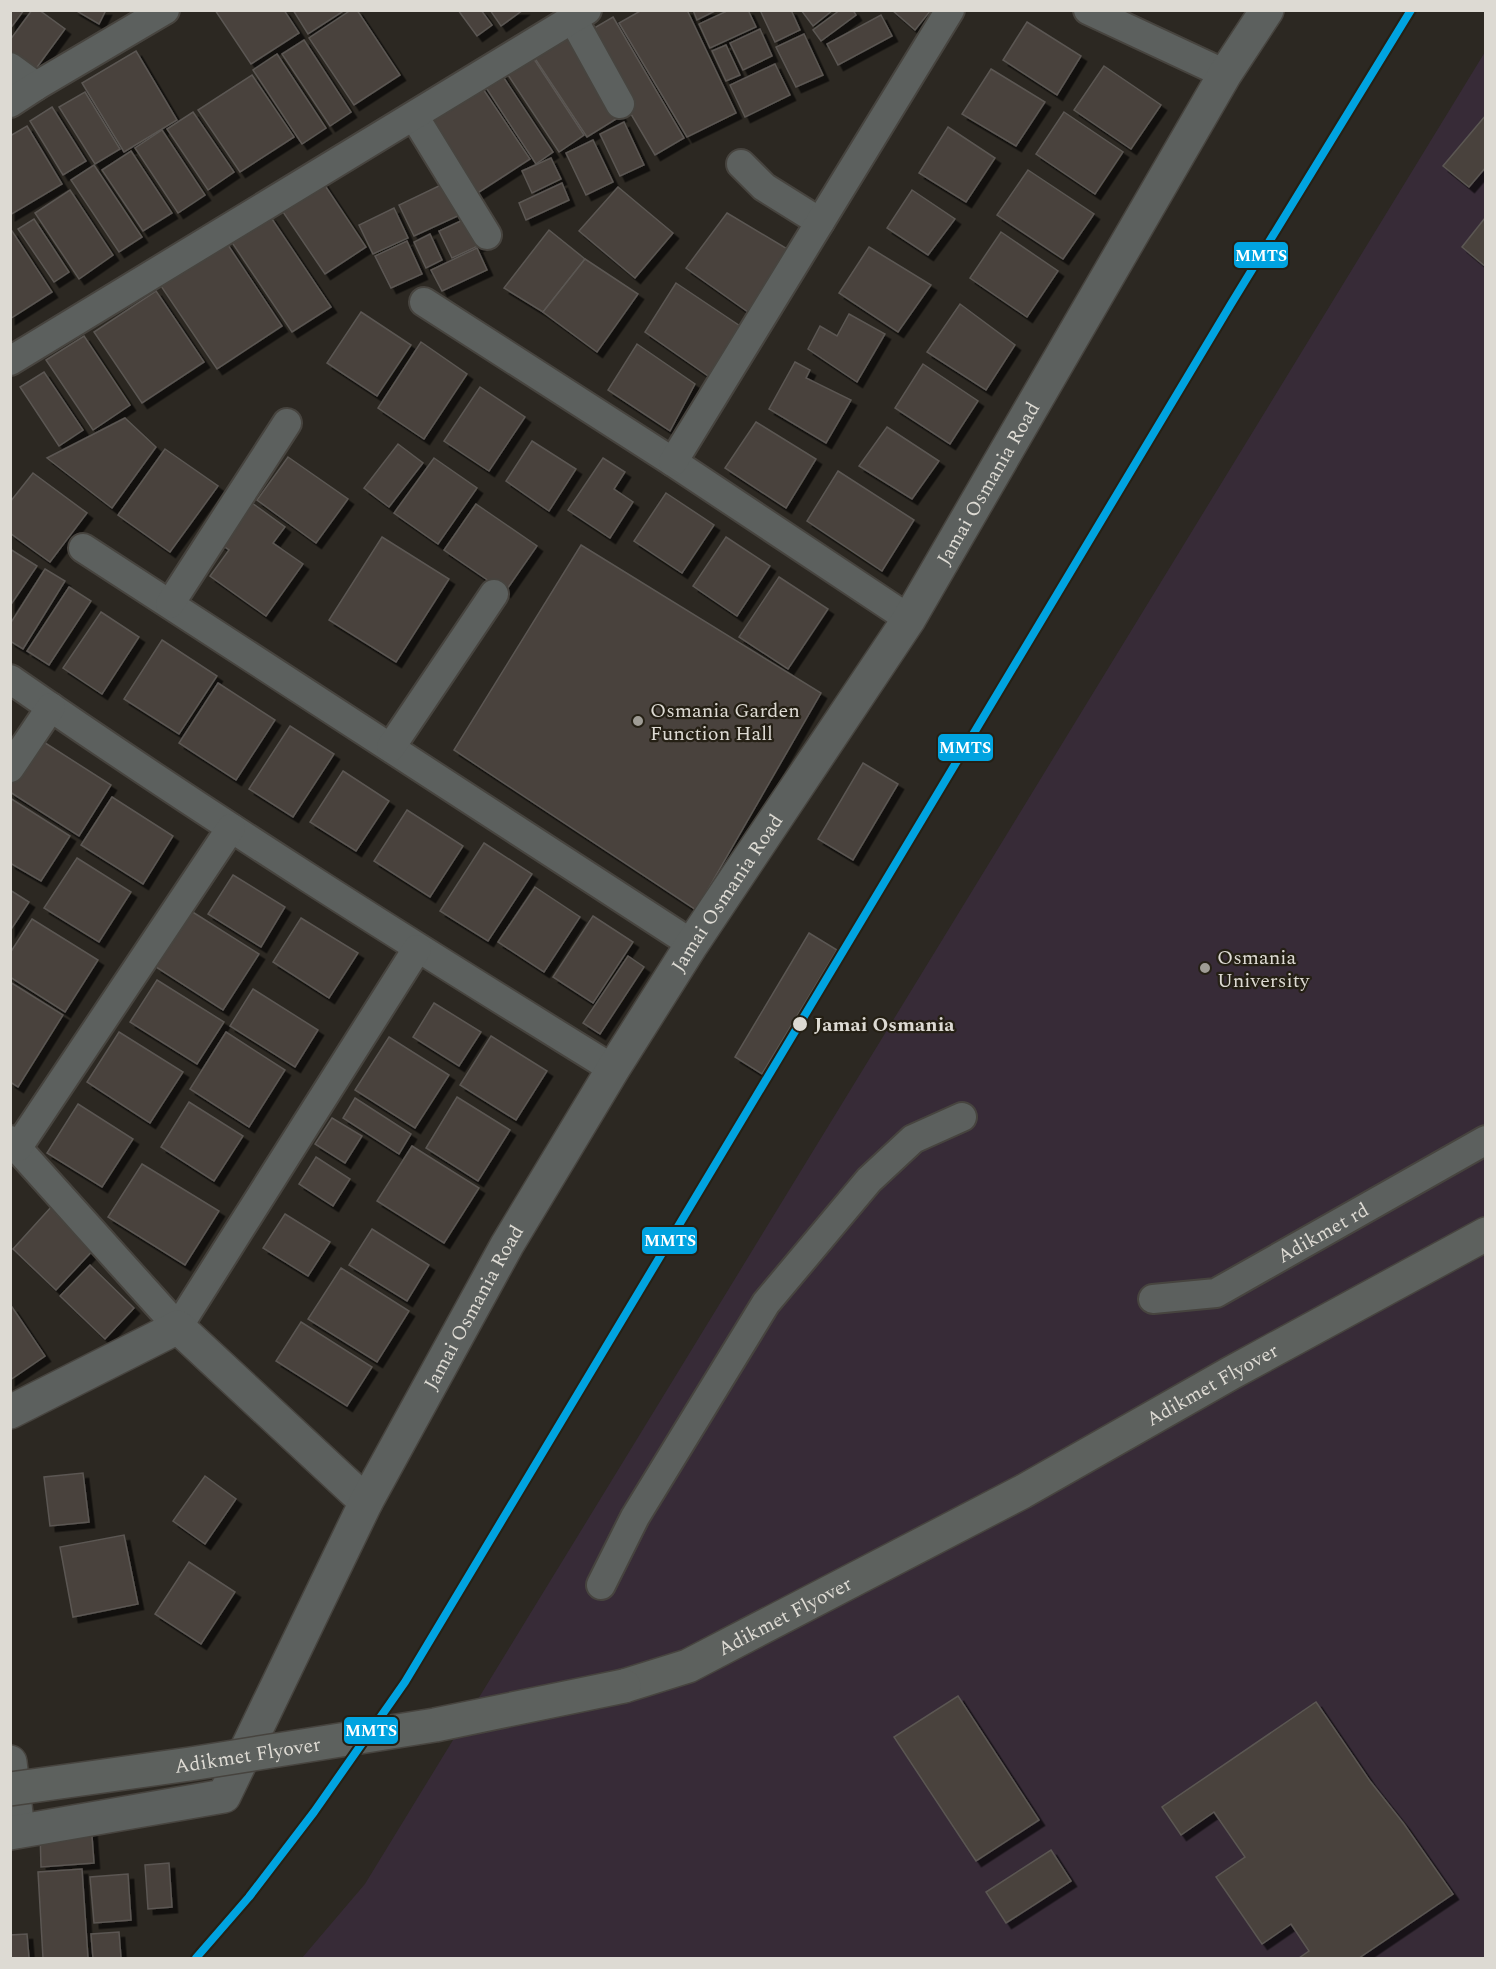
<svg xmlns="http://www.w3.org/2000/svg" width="1496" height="1969" font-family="Spectral,serif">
<defs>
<filter id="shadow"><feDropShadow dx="5.5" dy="5.5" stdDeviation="0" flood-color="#0009"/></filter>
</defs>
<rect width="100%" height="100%" fill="#2c2822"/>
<polygon fill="#372b37" points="1485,52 1485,1958 302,1958 365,1884"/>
<g fill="#49423c" stroke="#5b5753" stroke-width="1.5" filter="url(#shadow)">
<polygon points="10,10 24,10 10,29"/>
<polygon points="32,10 39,10 65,29 35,70 10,53 10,40"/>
<polygon points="75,10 106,10 99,24"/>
<polygon points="215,10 284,10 299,33 251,64"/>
<polygon points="293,10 341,10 342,12 308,34"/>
<polygon points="351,10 357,10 400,75 354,105 309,38"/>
<polygon points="458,10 481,10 492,25 477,36"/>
<polygon points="490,10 523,10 501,26"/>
<polygon points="642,10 687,10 736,113 687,137 619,23"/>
<polygon points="693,10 717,10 697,20"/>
<polygon points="729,10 748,10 756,27 710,48 699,24"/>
<polygon points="760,10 791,10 800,30 775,42"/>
<polygon points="801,10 833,10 813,26"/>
<polygon points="840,10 853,10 856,15 821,41 813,30"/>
<polygon points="892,10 931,10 915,30"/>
<polygon points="881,15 892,36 838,65 827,44"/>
<polygon points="613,17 684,138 655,155 584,34"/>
<polygon points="1027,22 1081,56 1057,95 1003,60"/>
<polygon points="760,29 772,56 743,70 730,43"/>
<polygon points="571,33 621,116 587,137 534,57"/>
<polygon points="804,34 823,75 796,87 776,47"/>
<polygon points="304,40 351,112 330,126 282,54"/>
<polygon points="726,45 740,75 726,81 712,51"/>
<polygon points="136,51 177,120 124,152 82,83"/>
<polygon points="530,53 584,135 559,152 504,69"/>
<polygon points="277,54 326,128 302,144 253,70"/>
<polygon points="775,64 790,95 745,117 730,85"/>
<polygon points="1104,66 1161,105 1131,149 1074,110"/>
<polygon points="991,69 1045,102 1016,146 962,114"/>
<polygon points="500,72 553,152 536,164 483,83"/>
<polygon points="252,75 294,137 240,172 198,110"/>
<polygon points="479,83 530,159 473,196 423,120"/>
<polygon points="85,92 120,149 95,164 59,107"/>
<polygon points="52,107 86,161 63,175 30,121"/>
<polygon points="193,112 234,172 208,190 167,129"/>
<polygon points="1064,112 1123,152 1095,194 1036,154"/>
<polygon points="1486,115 1486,167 1469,187 1443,166"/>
<polygon points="624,122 644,165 620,176 600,134"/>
<polygon points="27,126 62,184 10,215 10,136"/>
<polygon points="948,127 995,158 966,202 919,173"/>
<polygon points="162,130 205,195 178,213 135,148"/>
<polygon points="593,140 613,182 586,195 566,153"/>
<polygon points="131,151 172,213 143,231 102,170"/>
<polygon points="551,158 561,179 532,193 522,171"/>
<polygon points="94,165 142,237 119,252 71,180"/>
<polygon points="1028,170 1094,214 1063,259 997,215"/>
<polygon points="322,181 366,247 325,274 281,209"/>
<polygon points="445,183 460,215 414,236 399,205"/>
<polygon points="562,183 569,200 526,220 519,203"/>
<polygon points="618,187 673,233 635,278 579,231"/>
<polygon points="70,190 113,255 79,279 35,213"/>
<polygon points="912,190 955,219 928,255 887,228"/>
<polygon points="394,208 408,238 373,254 359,225"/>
<polygon points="727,213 789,250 748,312 686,268"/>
<polygon points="270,216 331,307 292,332 231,241"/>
<polygon points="467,218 480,245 452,258 439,231"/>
<polygon points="1485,218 1486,218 1486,267 1462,247"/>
<polygon points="34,219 69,272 54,282 18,229"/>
<polygon points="549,230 585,259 543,312 504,288"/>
<polygon points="12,231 52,292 10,319 10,232"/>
<polygon points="1001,232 1058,271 1027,317 970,278"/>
<polygon points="430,234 442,260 426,268 414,242"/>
<polygon points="407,241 422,274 391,288 375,256"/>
<polygon points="226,242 282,326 217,369 161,286"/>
<polygon points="869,247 931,285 898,332 839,293"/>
<polygon points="477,248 487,270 442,291 431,270"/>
<polygon points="585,259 638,294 597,352 543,312"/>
<polygon points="676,283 740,326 711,378 645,332"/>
<polygon points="156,291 204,362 142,403 94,332"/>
<polygon points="960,304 1015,345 986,390 927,352"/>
<polygon points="361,312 411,345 377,396 327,363"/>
<polygon points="849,314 885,334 857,382 808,349 820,326 837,336"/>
<polygon points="84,336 130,405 93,430 46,360"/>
<polygon points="421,342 467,374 424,439 378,408"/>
<polygon points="637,344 695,384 670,431 608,390"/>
<polygon points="795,362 810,370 806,378 851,400 826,443 769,409"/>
<polygon points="923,364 978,401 950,444 895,408"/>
<polygon points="44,372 83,430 59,446 20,387"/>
<polygon points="480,387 525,417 489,471 444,441"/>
<polygon points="125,418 156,447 112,508 47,458"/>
<polygon points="756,422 816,459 786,508 725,468"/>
<polygon points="887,427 939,461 912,499 859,466"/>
<polygon points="532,441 576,469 549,511 506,481"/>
<polygon points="398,444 423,463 389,507 364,488"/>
<polygon points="165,449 218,486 170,552 118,515"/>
<polygon points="288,457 348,499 316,543 257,500"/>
<polygon points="434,458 477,488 438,544 394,513"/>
<polygon points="603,458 625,472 614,489 633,502 610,538 568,510"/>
<polygon points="838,471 914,520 882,571 807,521"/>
<polygon points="33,473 87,513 50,562 10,533 10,502"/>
<polygon points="666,493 714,525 682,573 634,541"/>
<polygon points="248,500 285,527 273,543 303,564 266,616 210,576 229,550 219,543"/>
<polygon points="476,504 537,546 505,592 444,550"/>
<polygon points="382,537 449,579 396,662 329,620"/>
<polygon points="726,537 770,566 737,616 693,586"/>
<polygon points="581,545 821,693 696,910 454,750"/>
<polygon points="10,549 37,566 10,606"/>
<polygon points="45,569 65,581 23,649 10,641 10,624"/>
<polygon points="779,577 828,609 788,669 739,637"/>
<polygon points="69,587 91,601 49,665 27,651"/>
<polygon points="101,612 139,637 102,694 63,668"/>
<polygon points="162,640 217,676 179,734 124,699"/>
<polygon points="218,683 275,720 236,780 179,743"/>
<polygon points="290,726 334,754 293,817 249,789"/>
<polygon points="39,739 111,785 79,836 10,792 10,784"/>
<polygon points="863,763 898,784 853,860 818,839"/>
<polygon points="343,771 389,801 356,851 310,822"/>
<polygon points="112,797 173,836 143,884 81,845"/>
<polygon points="10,798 70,836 41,881 10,863"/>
<polygon points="407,810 463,846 430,897 374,861"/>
<polygon points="484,843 532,874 488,941 440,911"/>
<polygon points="77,858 131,892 99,942 44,908"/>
<polygon points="233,875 285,907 261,947 208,914"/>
<polygon points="535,887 580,917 544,972 498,942"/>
<polygon points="10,890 29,902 10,931"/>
<polygon points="191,911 259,954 223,1010 156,967"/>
<polygon points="593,916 633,942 593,1003 553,977"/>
<polygon points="301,918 358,953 329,998 273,962"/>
<polygon points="32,919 98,960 65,1012 10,977 10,953"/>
<polygon points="809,933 837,950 762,1074 735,1057"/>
<polygon points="628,956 644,967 600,1034 583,1023"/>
<polygon points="157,980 224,1022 197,1064 130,1022"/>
<polygon points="10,982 63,1015 18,1087 10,1082"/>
<polygon points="253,989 318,1030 295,1067 230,1026"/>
<polygon points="434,1003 481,1032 459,1066 413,1037"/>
<polygon points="119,1032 183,1072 150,1123 87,1082"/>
<polygon points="226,1032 285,1070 249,1127 190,1089"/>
<polygon points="491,1036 547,1071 516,1120 460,1085"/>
<polygon points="389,1037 449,1075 415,1128 355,1090"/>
<polygon points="457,1097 510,1130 478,1181 426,1148"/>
<polygon points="355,1098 411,1134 399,1154 343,1118"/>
<polygon points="189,1102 243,1136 214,1181 161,1147"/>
<polygon points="78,1104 133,1139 102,1187 47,1153"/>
<polygon points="332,1118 362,1136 345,1163 315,1144"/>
<polygon points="412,1146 479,1188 444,1243 377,1201"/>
<polygon points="316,1157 350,1179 333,1206 299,1184"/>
<polygon points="142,1164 219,1211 185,1265 108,1217"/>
<polygon points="52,1206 96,1247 56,1290 13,1249"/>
<polygon points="285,1214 330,1242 308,1276 263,1248"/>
<polygon points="372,1229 429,1265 407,1301 349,1265"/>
<polygon points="90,1265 134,1308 105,1339 60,1296"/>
<polygon points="341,1268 409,1311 377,1362 308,1319"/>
<polygon points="12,1307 45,1356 10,1380 10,1308"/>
<polygon points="301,1322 372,1367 347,1406 276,1361"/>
<polygon points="83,1473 89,1522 50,1526 44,1477"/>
<polygon points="205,1476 236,1499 205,1544 173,1521"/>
<polygon points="124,1535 138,1604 73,1617 60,1547"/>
<polygon points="189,1562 235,1592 201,1644 155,1614"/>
<polygon points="958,1696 1039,1820 976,1861 894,1737"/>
<polygon points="1316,1702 1370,1781 1404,1824 1453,1894 1359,1958 1299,1958 1309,1951 1291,1924 1262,1944 1216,1877 1245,1857 1214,1812 1181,1835 1162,1807"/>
<polygon points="91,1823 94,1863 41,1867 40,1832"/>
<polygon points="1051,1850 1071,1881 1006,1923 986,1892"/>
<polygon points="169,1863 172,1907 148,1909 145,1865"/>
<polygon points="82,1869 88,1958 43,1958 38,1872"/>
<polygon points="128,1874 131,1920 94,1923 90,1877"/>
<polygon points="119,1932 121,1958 93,1958 91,1934"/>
<polygon points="27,1934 29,1958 10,1958 10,1935"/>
</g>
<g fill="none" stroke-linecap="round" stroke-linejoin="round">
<defs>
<g id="minor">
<polyline points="1088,10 1225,74"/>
<polyline points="573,19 620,104"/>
<polyline points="10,67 36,86"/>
<polyline points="10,103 36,86 165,10"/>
<polyline points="414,116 487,235"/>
<polyline points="741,164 764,187 820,222"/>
<polyline points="424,302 673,462 909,619"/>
<polyline points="10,361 587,10"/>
<polyline points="673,462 950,10"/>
<polyline points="83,548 692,944"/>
<polyline points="170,604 287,423"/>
<path d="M10 679C207 816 409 943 613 1069"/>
<polyline points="391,747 494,594"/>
<polyline points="10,768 51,707"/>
<polyline points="10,1140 178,1327 417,949"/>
<polyline points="18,1147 231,828"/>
<path id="s1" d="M1153 1299 1216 1293 1486 1140"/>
<polyline points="601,1585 635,1517 766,1303 869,1180 913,1139 962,1117"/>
</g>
<g id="tertiary">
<polyline points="10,1412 178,1327 366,1502"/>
<polyline points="10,1762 18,1831"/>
<path id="s2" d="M10 1833 224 1796 366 1502 507 1245 613 1069 692 944 909 619 1225 74 1267 10"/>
</g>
<g id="primary">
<path id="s3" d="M624 1686 688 1666 1022 1492 1231 1373 1486 1234"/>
</g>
</defs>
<use href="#minor" stroke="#47443f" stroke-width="32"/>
<use href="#tertiary" stroke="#47443f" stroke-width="36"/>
<use href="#primary" stroke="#47443f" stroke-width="36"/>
<use href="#minor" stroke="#5c605e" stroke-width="28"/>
<use href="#tertiary" stroke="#5c605e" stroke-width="33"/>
<use href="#primary" stroke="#5d615e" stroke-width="33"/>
<defs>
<g id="primary-bridge">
<path id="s4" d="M10 1789 190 1764 435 1725 624 1686"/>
</g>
</defs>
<use href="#primary-bridge" stroke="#47443f" stroke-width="36" stroke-linecap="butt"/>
<use href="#primary-bridge" stroke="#5d615e" stroke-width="33"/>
<defs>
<polyline id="rail-1" points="196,1958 249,1897 314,1812 405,1682 1231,304 1411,10"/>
</defs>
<use href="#rail-1" stroke="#252015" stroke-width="12"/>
<use href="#rail-1" stroke="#00a3e0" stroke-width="8"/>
</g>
<g fill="#9f9c95" stroke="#252015" stroke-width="2">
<circle cx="638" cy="721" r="6"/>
<circle cx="1205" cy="968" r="6"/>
</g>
<circle fill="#dddad3" stroke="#252015" stroke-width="2" cx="800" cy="1024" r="8"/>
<g text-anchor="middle" stroke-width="4.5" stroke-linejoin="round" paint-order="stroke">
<g font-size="20" fill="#dddad3" stroke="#252015">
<text dy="7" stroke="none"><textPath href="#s2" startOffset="1738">Jamai Osmania Road</textPath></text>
<text dy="7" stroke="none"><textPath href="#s2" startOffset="1252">Jamai Osmania Road</textPath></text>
<text dy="7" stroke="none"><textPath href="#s1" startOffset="186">Adikmet rd</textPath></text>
<text dy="7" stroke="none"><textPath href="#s2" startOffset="766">Jamai Osmania Road</textPath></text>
<text dy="7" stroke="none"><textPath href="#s3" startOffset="662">Adikmet Flyover</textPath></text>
<text dy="7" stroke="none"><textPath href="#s3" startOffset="176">Adikmet Flyover</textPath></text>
<text dy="7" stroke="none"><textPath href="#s4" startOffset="240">Adikmet Flyover</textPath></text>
</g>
<g font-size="20" fill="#dddad3" stroke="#252015" text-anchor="start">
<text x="650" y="717">Osmania Garden<tspan x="650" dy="23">Function Hall</tspan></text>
<text x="1217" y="964">Osmania<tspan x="1217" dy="23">University</tspan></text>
</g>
<g font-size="20" font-weight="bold" fill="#dddad3" stroke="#252015" text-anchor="start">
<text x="814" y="1031">Jamai Osmania</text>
</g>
</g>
<g stroke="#252015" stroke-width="2">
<rect x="1233" y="241" width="56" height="28" rx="6" fill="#00a3e0"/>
<rect x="937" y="733" width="57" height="29" rx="6" fill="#00a3e0"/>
<rect x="641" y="1226" width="57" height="29" rx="6" fill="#00a3e0"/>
<rect x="343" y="1716" width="56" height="29" rx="6" fill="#00a3e0"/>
</g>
<g font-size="16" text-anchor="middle" font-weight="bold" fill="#fff">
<text x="1261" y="261">MMTS</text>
<text x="965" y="753">MMTS</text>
<text x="670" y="1246">MMTS</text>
<text x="371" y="1736">MMTS</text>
</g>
<rect width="1496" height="1969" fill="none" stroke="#dddad3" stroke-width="24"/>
</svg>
